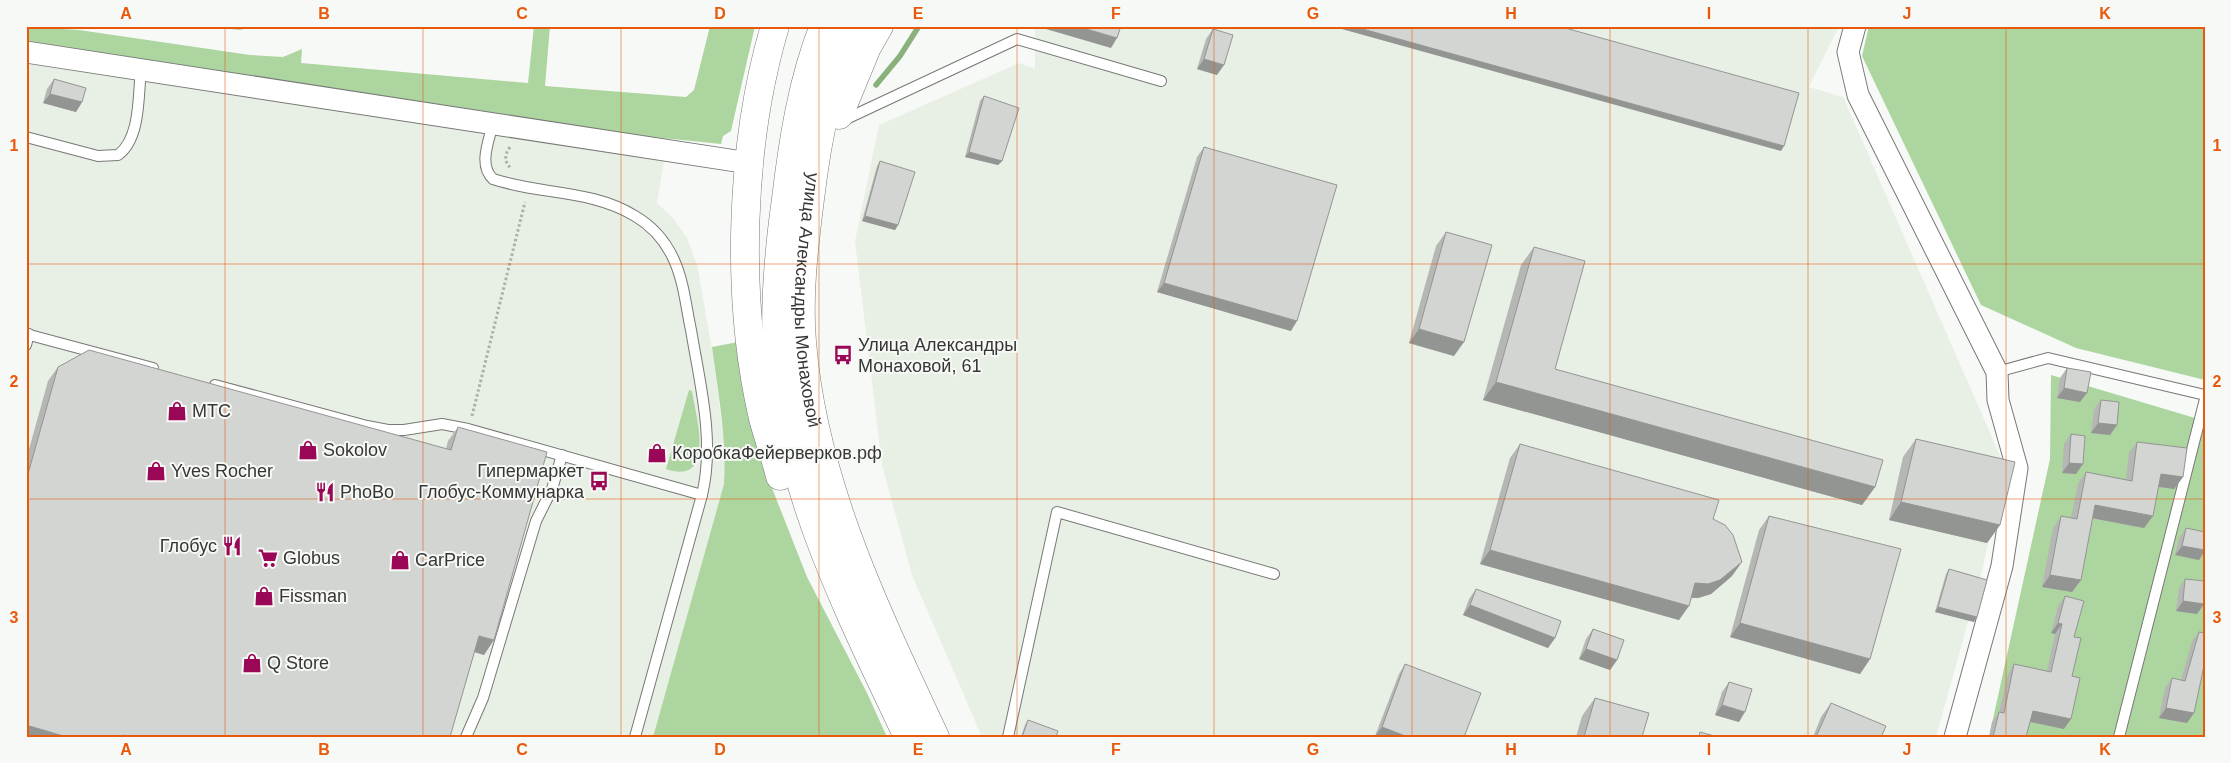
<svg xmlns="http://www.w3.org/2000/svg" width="2231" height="763" font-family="Arial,sans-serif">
<rect width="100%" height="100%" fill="#f7f9f6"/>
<g fill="#e8efe5">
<polygon points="1035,26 1839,26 1809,87 1843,97 2005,467 1981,575 1936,737 982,737 912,575 882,465 855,241 879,125 1019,63 1035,69"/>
<polygon points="26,35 669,132 657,203 673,218 687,238 697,264 713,355 726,457 724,484 653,737 26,737"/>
</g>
<g fill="#add59f">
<polygon points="202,26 254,26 240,30"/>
<polygon points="534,26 550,26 545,86 686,97 694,90 710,26 755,26 731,131 723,136 721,144 653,137 26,41 26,27 79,30 250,55 283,57 302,49 301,63 528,83"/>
<polygon points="1869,26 2205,26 2205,380 2076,348 1981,305 1862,56"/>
<path d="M738 342 750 414 772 488 807 577 867 693 887 737H653L724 484C727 438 718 393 712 347Z"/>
<polygon points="2051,375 2205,421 2205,737 1989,737 2050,459"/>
<path d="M689 390 692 391C696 417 717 486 666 469Z"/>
</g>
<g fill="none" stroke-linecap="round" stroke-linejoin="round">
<polyline stroke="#89b17b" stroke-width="5.5" points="876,85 900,56 919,26"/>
<defs>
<g id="lane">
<polyline points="842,119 846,119 1017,39 1161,81"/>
<path d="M493 123C489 141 478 165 493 179 540 195 591 189 635 216 652 226 666 242 674 260 684 282 686 307 691 330 700 384 715 441 702 495L635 737"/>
<path d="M26 137 98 156 118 155C141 138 138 95 141 69"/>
<polyline points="26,334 153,368"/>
<polyline points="26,345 29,334"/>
<polyline points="1997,372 2048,358 2205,395"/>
<polyline points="215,385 367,426 388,430 404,430 442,424 468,429 702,495"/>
<polyline points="466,737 483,698 536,521 552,489 562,455"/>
<polyline points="1008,737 1057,512 1274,574"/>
<polyline points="2119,737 2205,399"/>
</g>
<g id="street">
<polyline points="1855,26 1848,52 1858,95 1997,372 1998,400 2017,468 2002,566 1955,737"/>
<polyline points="26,52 749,163"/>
</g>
<g id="secondary">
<path d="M775 26C740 144 735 298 763 418 768 437 775 456 780 476"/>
<path d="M824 26C802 81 793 141 786 199 779 249 774 299 777 350 785 489 850 613 908 737"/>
<path id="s1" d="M851 26C828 81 817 140 810 199 804 246 798 294 802 342 813 482 876 611 935 737"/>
<polyline points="839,115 867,47 879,26"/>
</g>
</defs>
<use href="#lane" stroke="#777976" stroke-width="12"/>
<use href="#street" stroke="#777976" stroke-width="23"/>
<use href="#secondary" stroke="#777976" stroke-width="29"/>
<g stroke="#adafac" stroke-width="3" stroke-dasharray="2.5 2.5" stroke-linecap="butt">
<path d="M510 147C504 155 504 163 512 169"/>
<polyline points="472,416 525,202"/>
</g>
<use href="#lane" stroke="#fff" stroke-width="10"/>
<use href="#street" stroke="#fff" stroke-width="21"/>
<use href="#secondary" stroke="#fff" stroke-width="28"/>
</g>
<g fill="#b5b7b5">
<polygon points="1213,29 1217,75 1197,69 1206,39"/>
<polygon points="54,79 82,102 76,112 43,103 47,89"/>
<polygon points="984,96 1002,161 998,165 965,157 980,101"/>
<polygon points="1204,147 1291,331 1157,292 1197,157"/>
<polygon points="880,161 898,225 895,230 862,221 877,166"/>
<polygon points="1446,232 1454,356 1409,343 1436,246"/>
<polygon points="1534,247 1555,369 1875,487 1862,505 1483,400 1521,265"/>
<polygon points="58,367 446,449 448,441 458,427 484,655 474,652 26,737 26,460 48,381"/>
<polygon points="2067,368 2080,402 2057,398 2060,378"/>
<polygon points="2101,400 2117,425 2110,435 2091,433 2094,409"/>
<polygon points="2071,434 2076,474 2062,473 2064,444"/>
<polygon points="1916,439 2000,525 1987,543 1889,520 1903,457"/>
<polygon points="2137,442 2183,477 2174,489 2158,487 2153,516 2144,528 2092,518 2081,580 2072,592 2042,587 2053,528 2061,516 2071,518 2078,483 2086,472 2126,479 2129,453"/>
<polygon points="1520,444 1713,519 1732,576 1711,594 1698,598 1692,598 1679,620 1480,564 1510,458"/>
<polygon points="2205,448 2205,460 2202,459"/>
<polygon points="1769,516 1870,659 1860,674 1730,637 1759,530"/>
<polygon points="2186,528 2199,560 2175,555 2179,538"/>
<polygon points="1949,569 1974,622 1935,612 1946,574"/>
<polygon points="2185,579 2197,614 2176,611 2179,588"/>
<polygon points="1476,589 1555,638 1548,648 1463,615 1469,599"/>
<polygon points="2065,596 2074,637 2072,676 2064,729 2030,722 2026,737 1989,737 1992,722 1999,712 2008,674 2014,664 2047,671 2055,634 2051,633 2058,606"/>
<polygon points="1593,629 1617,660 1610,670 1579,659 1586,639"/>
<polygon points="2199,632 2205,633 2205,672 2202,672 2187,723 2159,718 2165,688 2172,678 2181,680 2192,641"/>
<polygon points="1405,664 1464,737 1375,736 1399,674"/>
<polygon points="1729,682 1739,722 1715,715 1722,692"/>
<polygon points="1595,698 1642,737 1576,737 1582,716"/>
<polygon points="1831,703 1882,735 1887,737 1813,737 1821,717"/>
<polygon points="1028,720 1056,737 1021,737 1025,725"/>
</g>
<g fill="#939593">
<polygon points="1048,26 1076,26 1117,38 1111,48 1046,29"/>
<polygon points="1331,26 1352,26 1784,146 1781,151"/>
<polygon points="1204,59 1224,65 1217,75 1197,69"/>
<polygon points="50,94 82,102 76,112 43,103"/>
<polygon points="969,152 1002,161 998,165 965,157"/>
<polygon points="865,216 898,225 895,230 862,221"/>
<polygon points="1164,283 1297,321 1291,331 1157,292"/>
<polygon points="1419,329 1464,342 1454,356 1409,343"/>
<polygon points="1496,382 1875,487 1862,505 1483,400"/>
<polygon points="2064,388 2087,393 2080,402 2057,398"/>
<polygon points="2098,423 2117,425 2110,435 2091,433"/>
<polygon points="2069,463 2083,464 2076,474 2062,473"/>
<polygon points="2161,474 2183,477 2174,489 2153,486"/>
<polygon points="1901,502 2000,525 1987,543 1889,520"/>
<polygon points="2095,505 2153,516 2144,528 2086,517"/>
<polygon points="2182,546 2205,550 2205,551 2199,560 2175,555"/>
<polygon points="1490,550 1689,606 1679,620 1480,564"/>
<polygon points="1742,562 1732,576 1711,594 1698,598 1685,597 1695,583"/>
<polygon points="2050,575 2081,580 2072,592 2042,587"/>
<polygon points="2183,601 2204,604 2197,614 2176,611"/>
<polygon points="1470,605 1555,638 1548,648 1463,615"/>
<polygon points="1938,607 1977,617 1974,622 1935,612"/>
<polygon points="1740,623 1870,659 1860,674 1730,637"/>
<polygon points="2058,623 2062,624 2055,634 2051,633"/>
<polygon points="479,636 494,640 484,655 469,650"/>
<polygon points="1586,649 1617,660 1610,670 1579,659"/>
<polygon points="2205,661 2205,672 2198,670"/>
<polygon points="1722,705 1745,712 1739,722 1715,715"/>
<polygon points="2166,708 2194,713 2187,723 2159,718"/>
<polygon points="2033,711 2071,719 2064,729 2026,721"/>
<polygon points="26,725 67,737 26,737"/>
<polygon points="1382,727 1408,737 1375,736"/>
</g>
<g fill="#d2d5d2" stroke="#939593">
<polygon points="1076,26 1121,26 1117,38"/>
<polygon points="1352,26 1558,26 1799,93 1784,146"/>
<polygon points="1213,29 1233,35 1224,65 1204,59"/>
<polygon points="54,79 86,88 82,102 50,94"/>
<polygon points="984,96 1019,108 1002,161 969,152"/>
<polygon points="1204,147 1337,185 1297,321 1164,283"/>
<polygon points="880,161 915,172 898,225 865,216"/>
<polygon points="1446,232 1492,245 1464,342 1419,329"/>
<polygon points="1534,247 1585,261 1555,369 1883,460 1875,487 1496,382"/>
<polygon points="89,350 451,450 458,427 547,452 494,640 479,636 450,737 130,737 123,735 122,737 67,737 26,725 26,481 58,367"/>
<polygon points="2067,368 2091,372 2087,393 2064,388"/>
<polygon points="2101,400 2119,402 2117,425 2098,423"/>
<polygon points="2071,434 2085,436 2083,464 2069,463"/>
<polygon points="1916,439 2015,462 2000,525 1901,502"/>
<polygon points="2137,442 2187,448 2183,477 2161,474 2153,516 2095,505 2081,580 2050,575 2061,516 2077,519 2086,472 2132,481"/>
<polygon points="1520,444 1719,500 1713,519 1725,525 1733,535 1742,562 1720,580 1708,584 1695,583 1689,606 1490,550"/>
<polygon points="1769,516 1901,549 1870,659 1740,623"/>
<polygon points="2186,528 2205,532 2205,550 2182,546"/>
<polygon points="1949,569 1987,580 1977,617 1938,607"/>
<polygon points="2185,579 2205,581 2204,604 2183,601"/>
<polygon points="1476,589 1561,621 1555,638 1470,605"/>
<polygon points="2065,596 2084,601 2074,637 2081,638 2072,676 2080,678 2071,719 2033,711 2026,737 1993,737 1999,712 2004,713 2014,664 2051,672 2062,624 2058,623"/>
<polygon points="1593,629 1624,640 1617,660 1586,649"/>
<polygon points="2199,632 2205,633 2205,661 2194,713 2166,708 2172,678 2185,681"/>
<polygon points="1405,664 1481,693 1464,737 1408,737 1382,727"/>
<polygon points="1729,682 1752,689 1745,712 1722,705"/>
<polygon points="1595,698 1649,713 1642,737 1584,737"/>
<polygon points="1831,703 1886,726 1882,735 1887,737 1816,737"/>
<polygon points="1028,720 1058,731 1056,737 1022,737"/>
<polygon points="1700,732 1718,737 1699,737"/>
</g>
<path fill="none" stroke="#e8590c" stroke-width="1" stroke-opacity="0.55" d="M225 26V737M423 26V737M621 26V737M819 26V737M1017 26V737M1214 26V737M1412 26V737M1610 26V737M1808 26V737M2006 26V737M26 264H2205M26 499H2205"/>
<defs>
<symbol id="bus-bare" viewBox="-9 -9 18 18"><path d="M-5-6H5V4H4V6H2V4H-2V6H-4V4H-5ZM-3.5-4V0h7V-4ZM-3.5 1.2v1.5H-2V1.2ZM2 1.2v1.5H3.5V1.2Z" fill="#9b0757" stroke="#f7f9f6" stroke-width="2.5" paint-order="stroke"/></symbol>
<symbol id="shop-bare" viewBox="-9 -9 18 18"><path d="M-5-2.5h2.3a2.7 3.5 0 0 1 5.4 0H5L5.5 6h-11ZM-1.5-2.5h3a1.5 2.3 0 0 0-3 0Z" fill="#9b0757" stroke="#f7f9f6" stroke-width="2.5" paint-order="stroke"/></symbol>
<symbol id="restaurant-bare" viewBox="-9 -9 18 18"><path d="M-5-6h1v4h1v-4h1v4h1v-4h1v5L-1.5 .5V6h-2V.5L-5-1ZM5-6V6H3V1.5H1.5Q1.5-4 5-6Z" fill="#9b0757" stroke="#f7f9f6" stroke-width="2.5" paint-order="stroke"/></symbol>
<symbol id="supermarket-bare" viewBox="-9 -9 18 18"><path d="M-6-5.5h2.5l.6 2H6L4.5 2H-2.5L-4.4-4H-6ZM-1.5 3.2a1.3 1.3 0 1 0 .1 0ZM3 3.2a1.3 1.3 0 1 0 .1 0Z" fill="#9b0757" stroke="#f7f9f6" stroke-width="2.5" paint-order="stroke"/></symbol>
</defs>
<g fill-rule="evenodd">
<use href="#bus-bare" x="829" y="341" width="28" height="28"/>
<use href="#shop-bare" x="163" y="397" width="28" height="28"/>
<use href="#shop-bare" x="294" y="436" width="28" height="28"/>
<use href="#shop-bare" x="643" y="439" width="28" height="28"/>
<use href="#shop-bare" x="142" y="457" width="28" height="28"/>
<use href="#bus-bare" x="585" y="467" width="28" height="28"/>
<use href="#restaurant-bare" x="311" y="478" width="28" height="28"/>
<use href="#restaurant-bare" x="218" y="532" width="28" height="28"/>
<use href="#supermarket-bare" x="254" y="544" width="28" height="28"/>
<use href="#shop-bare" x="386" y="546" width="28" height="28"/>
<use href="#shop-bare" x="250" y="582" width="28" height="28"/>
<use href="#shop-bare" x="238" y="649" width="28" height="28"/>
</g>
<g text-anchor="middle" stroke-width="4" stroke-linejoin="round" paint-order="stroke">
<g font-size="18" fill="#363735" stroke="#f7f9f6">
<text dy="6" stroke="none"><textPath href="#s1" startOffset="280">улица Александры Монаховой</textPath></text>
</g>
<g font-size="18" fill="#363735" stroke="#f7f9f6" text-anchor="start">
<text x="858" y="351">Улица Александры<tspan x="858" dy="21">Монаховой, 61</tspan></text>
<text x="192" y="417">МТС</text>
<text x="323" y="456">Sokolov</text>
<text x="672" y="459">КоробкаФейерверков.рф</text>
<text x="171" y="477">Yves Rocher</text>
<text x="584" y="477" text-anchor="end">Гипермаркет<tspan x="584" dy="21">Глобус-Коммунарка</tspan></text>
<text x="340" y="498">PhoBo</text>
<text x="217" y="552" text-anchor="end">Глобус</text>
<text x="283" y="564">Globus</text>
<text x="415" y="566">CarPrice</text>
<text x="279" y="602">Fissman</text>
<text x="267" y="669">Q Store</text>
</g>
</g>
<rect width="2231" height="763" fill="none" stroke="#f7f9f6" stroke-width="55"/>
<rect x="28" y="28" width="2176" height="708" fill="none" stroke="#e8590c" stroke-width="2"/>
<g font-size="16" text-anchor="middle" font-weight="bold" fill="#e8590c">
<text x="126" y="19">A</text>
<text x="324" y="19">B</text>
<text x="522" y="19">C</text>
<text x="720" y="19">D</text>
<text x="918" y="19">E</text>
<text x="1116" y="19">F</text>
<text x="1313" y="19">G</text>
<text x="1511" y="19">H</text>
<text x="1709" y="19">I</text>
<text x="1907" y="19">J</text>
<text x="2105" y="19">K</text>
<text x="14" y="151">1</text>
<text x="2217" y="151">1</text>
<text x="14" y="387">2</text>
<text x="2217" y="387">2</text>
<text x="14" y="623">3</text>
<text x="2217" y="623">3</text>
<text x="126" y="755">A</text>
<text x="324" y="755">B</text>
<text x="522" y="755">C</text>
<text x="720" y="755">D</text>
<text x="918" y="755">E</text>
<text x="1116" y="755">F</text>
<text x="1313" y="755">G</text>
<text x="1511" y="755">H</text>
<text x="1709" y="755">I</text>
<text x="1907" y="755">J</text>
<text x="2105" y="755">K</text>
</g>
</svg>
